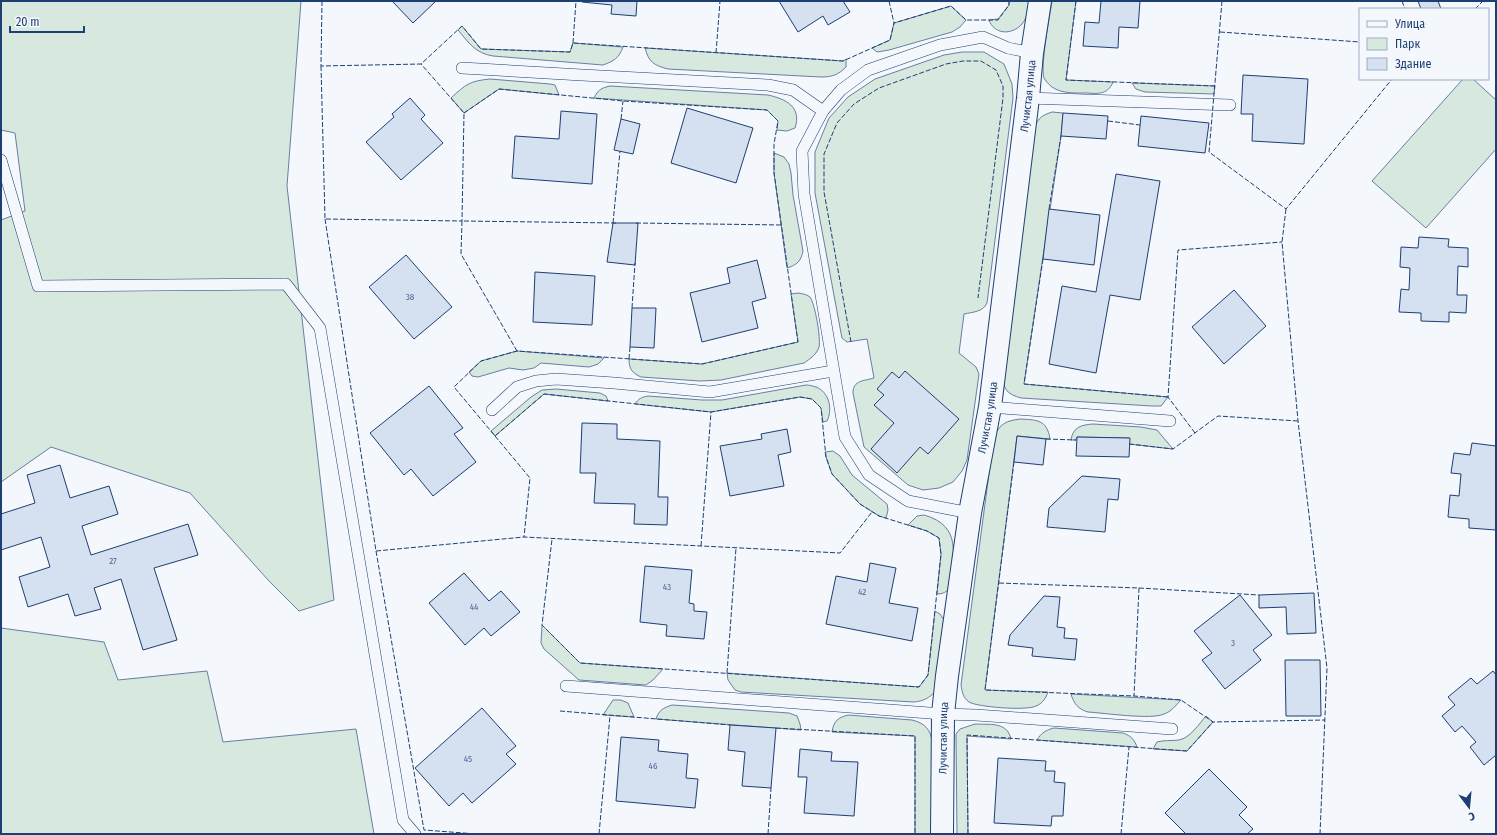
<svg xmlns="http://www.w3.org/2000/svg" width="1497" height="835" font-family="'Fira Sans Condensed',sans-serif">
<rect width="100%" height="100%" fill="#f4f7fb"/>
<g fill="#d7e8df" stroke="#687fa3">
<polygon points="1,1 301,1 287,186 334,600 299,611 269,581 190,493 51,447 1,482 1,220 25,211 15,133 1,130"/>
<path d="M1009 1H1030C1029 9 1027 18 1022 24 1011 36 994 34 989 20L998 19 1009 5Z"/>
<path d="M1052 1H1076L1066 80 1113 82C1108 94 1099 94 1088 93 1076 93 1062 94 1052 87 1049 85 1045 80 1044 78 1040 67 1050 15 1052 1Z"/>
<polygon points="951,6 966,20 960,27 952,32 889,50 877,52 872,48 890,40 894,23"/>
<path d="M462 26 481 49 570 52 573 43 623 47C619 58 614 61 603 65L493 56C475 53 469 43 458 30Z"/>
<path d="M645 48 843 61 846 59V67C838 75 832 77 821 77L668 69C653 65 649 62 645 48Z"/>
<path d="M962 52H984L1004 64 1012 84 1013 98 987 303C983 312 973 312 964 314L959 353 976 367 979 374 967 460 962 471 953 482 939 488 923 490 908 485 864 447 853 393C853 380 864 381 874 378L867 339 847 342 842 338 841 333 815 193V152L829 118 848 97 875 79 944 55Z"/>
<path d="M490 79 550 84 555 85 559 95 499 89 464 113 451 98C466 84 470 81 490 79Z"/>
<polygon points="1463,79 1473,79 1496,100 1496,149 1426,228 1372,181"/>
<polygon points="1132,83 1215,86 1214,94 1145,92 1136,89"/>
<path d="M610 86 768 95C786 99 802 107 795 128L787 131 777 130 778 121 767 110 594 98C598 90 601 88 610 86Z"/>
<path d="M1052 112 1063 113 1061 136 1024 384 1168 397 1161 406H1152L1021 398C1007 394 1004 390 1002 376L1033 132C1037 119 1040 116 1052 112Z"/>
<path d="M774 153 784 157 789 164 791 173 793 195 803 251C801 261 797 265 787 268L774 173Z"/>
<path d="M798 293C803 294 806 294 810 297 815 304 821 338 819 347 817 354 810 359 804 363L721 380 700 381 641 377C632 373 629 369 629 359L702 364 798 342 791 294Z"/>
<polygon points="517,351 604,358 598,364 589,367 541,363 534,368 523,370 509,368 478,377 472,376 469,372 481,361"/>
<path d="M806 385C809 385 813 386 816 387 829 392 833 409 827 421L823 422 821 408 812 399 800 397 711 412 635 404C638 399 642 397 648 396L702 400H722Z"/>
<polygon points="556,389 600,393 606,396 608,401 544,394 495,436 491,431 531,397 542,390"/>
<path d="M1020 419C1036 420 1047 419 1050 439L1017 436 985 690 1048 692C1046 698 1042 704 1036 706 1027 711 977 707 969 702 963 698 962 691 961 685L994 436C1001 423 1006 421 1020 419Z"/>
<path d="M1093 424 1141 427 1157 430 1173 449 1129 444V438L1077 437 1076 440H1071C1073 427 1081 425 1093 424Z"/>
<polygon points="833,451 840,456 852,475 887,504 888,510 886,518 879,516 860,504 832,474 826,457 825,452"/>
<path d="M924 515C963 526 953 556 950 587 947 592 943 594 937 594L941 554 939 538 927 531 908 525 917 516Z"/>
<path d="M935 611 940 614 944 620 936 691C929 698 924 701 914 702L741 692 735 690 728 680 727 673 919 687 928 675Z"/>
<polygon points="542,625 580,663 663,669 653,680 646,685 579,680 544,649 541,643"/>
<polygon points="1,628 104,642 118,680 207,671 223,742 356,729 374,834 1,834"/>
<path d="M1071 694 1181 700C1176 705 1171 712 1164 714 1152 720 1104 713 1088 712 1078 709 1074 704 1071 694Z"/>
<polygon points="613,700 621,700 628,703 634,717 603,715"/>
<path d="M672 705 789 713 797 716 800 724 801 730 656 719C659 710 663 708 672 705Z"/>
<path d="M848 715 912 720C925 723 931 730 932 742L934 834H915V736L832 732C834 720 838 718 848 715Z"/>
<path d="M1206 716 1213 722 1187 751 1153 749 1157 742C1164 740 1171 741 1179 740 1190 738 1199 724 1206 716Z"/>
<path d="M975 724C989 725 1007 721 1011 739L967 736 968 834H957L956 734 960 729Z"/>
<path d="M1054 728 1123 733C1131 736 1134 739 1137 747L1037 740C1041 733 1046 730 1054 728Z"/>
</g>
<g fill="#d5e0f0" stroke="#1d3f73">
<polygon points="392,1 436,1 413,23"/>
<polygon points="582,1 637,1 636,16 611,14 612,5 582,2"/>
<polygon points="779,1 843,1 850,12 828,25 823,16 798,32"/>
<polygon points="1101,1 1140,1 1138,28 1119,27 1118,48 1083,46 1085,22 1099,23"/>
<polygon points="1418,1 1438,1 1441,9 1421,9"/>
<polygon points="1243,75 1308,79 1304,144 1252,141 1253,114 1241,114"/>
<polygon points="410,98 425,115 421,119 443,143 401,180 366,142 394,117 392,114"/>
<polygon points="687,108 753,128 736,183 671,163"/>
<polygon points="561,111 597,114 592,184 512,178 515,136 559,139"/>
<polygon points="1063,113 1108,116 1106,139 1061,136"/>
<polygon points="1141,116 1209,123 1205,153 1138,146"/>
<polygon points="621,119 640,124 633,154 614,150"/>
<polygon points="1116,174 1160,181 1140,300 1110,295 1096,373 1049,364 1062,286 1096,292"/>
<polygon points="1049,209 1100,215 1094,265 1043,259"/>
<polygon points="613,223 638,223 635,265 607,262"/>
<polygon points="1419,237 1449,239 1448,247 1468,248 1468,267 1458,266 1457,295 1467,295 1466,313 1449,312 1449,322 1421,321 1421,313 1399,312 1401,289 1409,290 1410,268 1400,267 1401,247 1418,248"/>
<polygon points="406,255 452,307 414,339 369,287"/>
<polygon points="757,260 766,298 752,302 758,328 702,342 690,293 730,283 727,268"/>
<polygon points="535,272 595,276 592,325 533,322"/>
<polygon points="1234,290 1266,326 1224,364 1192,327"/>
<polygon points="632,308 656,308 654,348 630,347"/>
<polygon points="905,371 959,419 928,454 920,447 897,473 871,449 894,423 874,405 884,395 877,389 892,372 899,378"/>
<polygon points="429,386 463,428 454,434 476,462 433,496 411,469 404,475 370,433"/>
<polygon points="582,423 617,424 617,439 660,441 658,497 668,497 667,525 634,524 635,504 594,503 596,473 580,473"/>
<polygon points="787,429 791,452 778,455 784,486 730,496 720,446 762,439 761,434"/>
<polygon points="1017,436 1046,439 1043,465 1014,462"/>
<polygon points="1077,437 1130,438 1129,457 1076,456"/>
<polygon points="1472,443 1496,446 1496,530 1469,528 1469,519 1448,517 1450,495 1459,496 1461,474 1451,473 1454,453 1470,455"/>
<polygon points="60,465 70,498 109,486 118,514 82,526 91,555 188,524 198,555 154,568 177,640 143,650 121,579 94,588 101,609 75,616 68,594 28,607 19,577 50,567 41,537 1,550 1,514 35,503 27,475"/>
<polygon points="1082,476 1120,479 1118,500 1108,499 1105,532 1047,527 1049,508"/>
<polygon points="870,563 896,568 889,603 918,608 912,641 826,624 836,576 867,582"/>
<polygon points="645,566 692,570 689,603 694,604 694,611 707,612 704,639 666,636 667,625 640,622"/>
<polygon points="464,573 489,601 501,591 520,612 491,636 484,628 465,645 429,603"/>
<polygon points="1314,593 1316,633 1287,634 1286,607 1259,608 1259,595"/>
<polygon points="1240,595 1272,635 1253,650 1261,660 1225,689 1202,660 1212,653 1194,631"/>
<polygon points="1044,596 1060,597 1057,627 1065,628 1064,638 1077,639 1075,660 1032,656 1033,648 1008,645 1010,635"/>
<polygon points="1285,660 1320,660 1321,716 1286,716"/>
<polygon points="1493,671 1496,675 1496,755 1484,765 1470,747 1476,742 1462,726 1455,732 1442,716 1455,705 1448,697 1471,678 1477,684"/>
<polygon points="482,708 516,746 506,754 516,764 472,803 463,793 449,806 415,768"/>
<polygon points="730,725 776,728 771,788 742,786 745,752 728,750"/>
<polygon points="621,737 659,740 658,751 688,754 686,778 698,779 695,808 616,801"/>
<polygon points="800,749 832,752 831,761 858,762 854,816 804,813 807,777 798,777"/>
<polygon points="998,758 1046,761 1045,771 1055,771 1054,782 1065,783 1063,816 1052,816 1051,826 994,823"/>
<polygon points="1209,769 1247,807 1239,815 1253,829 1247,834 1186,834 1165,813"/>
</g>
<g fill="none" stroke-linecap="round" stroke-linejoin="round">
<defs>
<g id="service">
<polyline points="462,68 582,75 768,85 793,90 823,111"/>
<polyline points="1028,98 1230,105"/>
<polyline points="1,160 38,286 286,284 320,328 403,820 415,834"/>
<polyline points="990,407 1170,421"/>
<polyline points="492,410 517,387 536,381 556,379 614,383 710,392 833,371"/>
<polyline points="970,513 908,501 869,475 845,437 804,194 802,151 823,111 841,90 868,70 940,45 983,37 1008,48 1032,53"/>
<polyline points="566,686 943,714 976,715 1172,729"/>
</g>
<g id="minor">
<path id="s1" d="M942 834 943 714 947 676 970 513 990 407 1028 98 1032 53 1040 1"/>
</g>
</defs>
<use href="#service" stroke="#1d3f73" stroke-width="12"/>
<use href="#minor" stroke="#1d3f73" stroke-width="24"/>
<use href="#service" stroke="#f4f7fb" stroke-width="11"/>
<use href="#minor" stroke="#f4f7fb" stroke-width="22"/>
<g stroke="#1d3f73" stroke-width="1" stroke-dasharray="5 2" stroke-linecap="butt">
<polyline points="322,1 321,66 421,64 462,26 481,49 570,52 573,43 843,61 890,40 894,23 951,6 966,20 998,20 1009,5 1009,1"/>
<polyline points="889,1 894,23"/>
<polyline points="1076,1 1066,80 1215,86"/>
<polyline points="1222,1 1209,152 1286,209 1392,79"/>
<polyline points="1402,1 1405,9"/>
<polyline points="1475,9 1483,1"/>
<polyline points="1220,32 1360,42"/>
<polyline points="573,43 576,1"/>
<polyline points="716,53 720,1"/>
<polyline points="321,66 325,219 462,221 464,113 421,64"/>
<polyline points="464,113 499,89 623,101 767,110 778,121 774,144 774,173 798,342 702,364 517,351 481,361 454,387 495,436 544,394 711,412 800,397 812,399 821,408 826,457 832,474 860,504 879,516 927,531 939,538 941,554 928,675 919,687 580,663 542,625 552,539"/>
<polyline points="621,119 623,101"/>
<polyline points="1108,121 1140,125"/>
<polyline points="1049,209 1061,136"/>
<polyline points="1286,209 1282,242 1298,421 1327,668 1320,834"/>
<polyline points="325,219 376,551 524,537 840,553 872,512"/>
<polyline points="613,223 620,151"/>
<polyline points="636,223 782,225"/>
<polyline points="1043,259 1024,384 1168,397"/>
<polyline points="632,308 635,263"/>
<polyline points="851,342 824,192 824,154 837,123 854,104 879,88 946,64 963,61 981,61 996,70 1003,86 1003,98 978,298"/>
<polyline points="517,351 461,254 462,221 616,223"/>
<polyline points="629,359 630,347"/>
<polyline points="1195,433 1168,397 1178,250 1282,242"/>
<polyline points="495,436 530,478 524,537"/>
<polyline points="1046,439 1076,440"/>
<polyline points="1129,444 1173,449 1218,416 1298,421"/>
<polyline points="1014,462 985,690 1134,696 1181,700 1213,722 1325,720"/>
<polyline points="701,546 711,412"/>
<polyline points="376,551 424,830 477,834"/>
<polyline points="999,583 1139,588 1134,696"/>
<polyline points="1139,588 1259,595"/>
<polyline points="727,673 736,548"/>
<polyline points="560,711 730,725"/>
<polyline points="776,728 915,736 915,834"/>
<polyline points="599,834 610,716"/>
<polyline points="768,834 771,788"/>
<polyline points="968,834 967,735 1187,751 1213,722"/>
<polyline points="1121,834 1129,747"/>
</g>
</g>
<g text-anchor="middle" stroke-width="3" stroke-linejoin="round" paint-order="stroke">
<g font-size="9" fill="#4b6792">
<text x="410" y="300">38</text>
<text x="113" y="564">27</text>
<text x="667" y="590">43</text>
<text x="862" y="595">42</text>
<text x="474" y="610">44</text>
<text x="1233" y="646">3</text>
<text x="468" y="762">45</text>
<text x="653" y="769">46</text>
</g>
<g font-size="11" fill="#1d3f73" stroke="#f4f7fb">
<text dy="4" stroke="none"><textPath href="#s1" startOffset="744">Лучистая улица</textPath></text>
<text dy="4" stroke="none"><textPath href="#s1" startOffset="420">Лучистая улица</textPath></text>
<text dy="4" stroke="none"><textPath href="#s1" startOffset="96">Лучистая улица</textPath></text>
</g>
</g>
<rect width="1497" height="835" fill="none" stroke="#1d3f73" stroke-width="4"/>
<rect x="1359" y="8" width="130" height="72" fill="#f4f7fb" stroke="#9eadc5"/>
<rect x="1367" y="21" width="20" height="6" fill="#f4f7fb" stroke="#9eadc5"/>
<text x="1395" y="28" font-size="12" fill="#1d3f73">Улица</text>
<rect x="1367" y="38" width="20" height="12" fill="#d7e8df" stroke="#9eadc5"/>
<text x="1395" y="48" font-size="12" fill="#1d3f73">Парк</text>
<rect x="1367" y="58" width="20" height="12" fill="#d5e0f0" stroke="#9eadc5"/>
<text x="1395" y="68" font-size="12" fill="#1d3f73">Здание</text>
<g transform="translate(1469 807) rotate(164)" stroke="#f4f7fb" stroke-width="3" paint-order="stroke">
<path d="M0-3L7 15L0 10L-7 15Z" fill="#1d3f73"/>
<text y="-6" font-size="11" font-weight="bold" text-anchor="middle" fill="#1d3f73">С</text>
</g>
<path d="M10 26v6h74v-6" fill="none" stroke="#1d3f73" stroke-width="2"/>
<text x="16" y="26" font-size="12" fill="#1d3f73" stroke="#f4f7fb" stroke-width="3" paint-order="stroke">20 m</text>
</svg>
